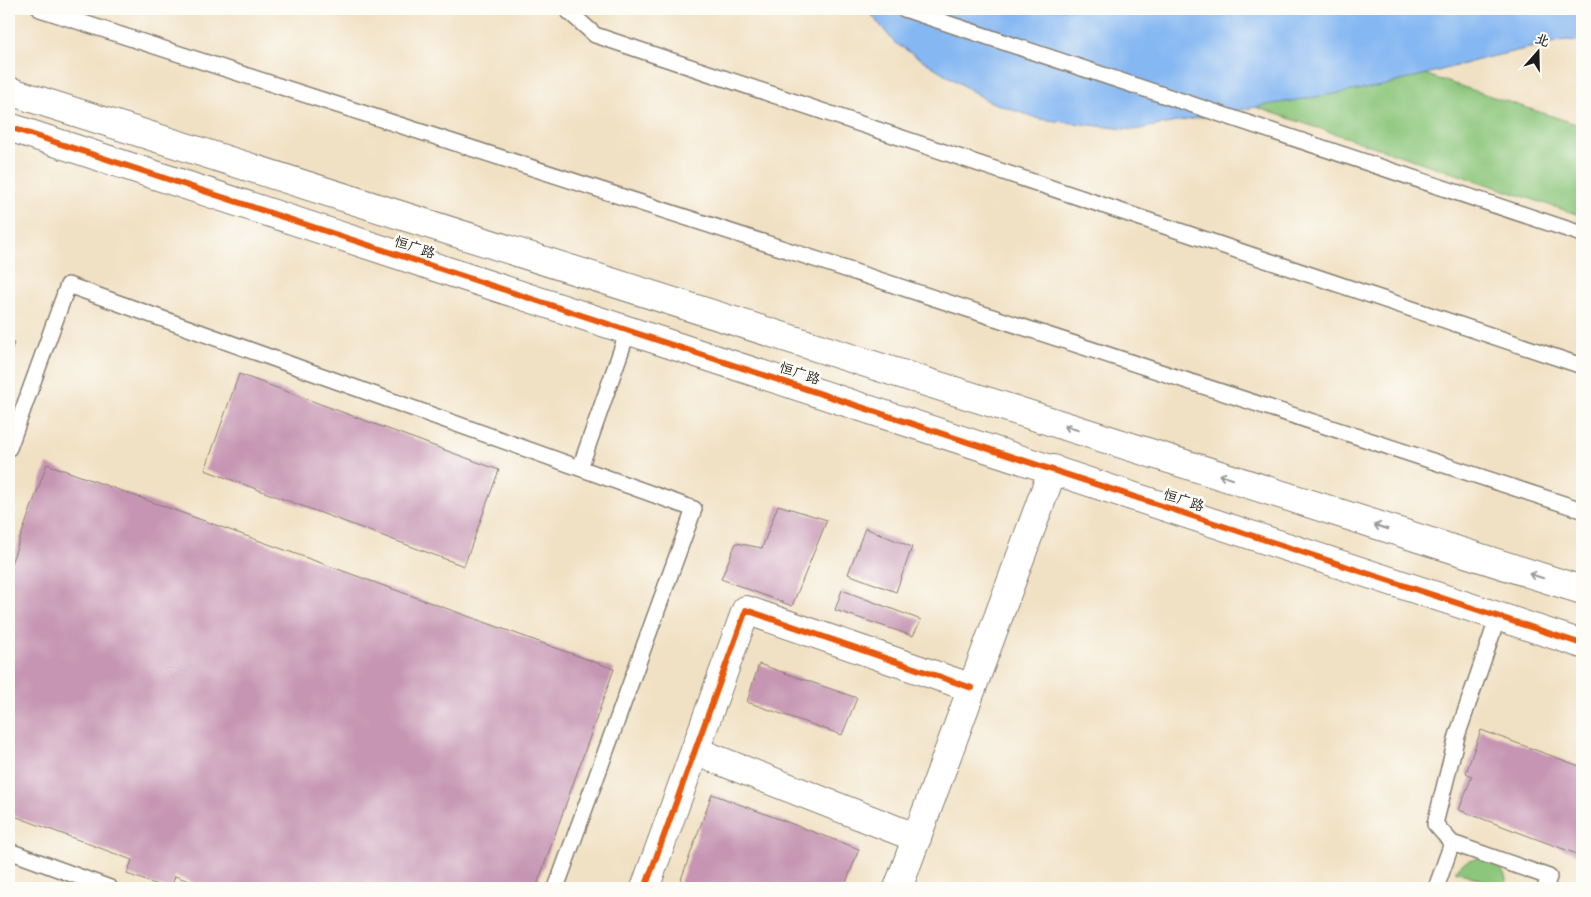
<svg xmlns="http://www.w3.org/2000/svg" width="1591" height="897" font-family="Kalam,'LXGW WenKai TC',sans-serif">
<rect width="100%" height="100%" fill="#fdfcf7"/>
<filter id="ink" filterUnits="userSpaceOnUse"><feTurbulence type="fractalNoise" baseFrequency=".02" numOctaves="2"/><feDisplacementMap in="SourceGraphic" scale="10" xChannelSelector="R" yChannelSelector="G"/><feConvolveMatrix kernelMatrix="1 2 1 2 8 2 1 2 1" color-interpolation-filters="sRGB"/></filter>
<filter id="wash" filterUnits="userSpaceOnUse"><feTurbulence type="fractalNoise" baseFrequency=".0096" numOctaves="4" result="noise"/><feDisplacementMap in="SourceGraphic" scale="20" xChannelSelector="R" yChannelSelector="G"/><feGaussianBlur stdDeviation="1.12" result="paint"/><feColorMatrix in="noise" values="0 0 0 0 0 0 0 0 0 0 0 0 0 0 0 0 0 1.4 0 .05"/><feComposite in="paint" operator="in"/></filter>
<g filter="url(#wash)">
<rect width="100%" height="100%" fill="#f1e1c4"/>
<g fill="#8cc67b" stroke="#54714c">
<polygon points="961,9 1226,9 1582,126 1582,216"/>
<path d="M1481 858C1497 865 1507 868 1507 888L1455 871C1463 862 1469 859 1481 858Z"/>
</g>
<polygon fill="#85b7f2" stroke="#506a87" points="869,9 1582,9 1582,41 1565,40 1486,58 1382,86 1261,106 1134,130 1039,119 988,101 895,43 870,13"/>
<g id="blocks">
<g fill="#c695b3">
<polygon points="9,342 14,343 9,357"/>
<polygon points="239,374 499,470 464,566 205,470"/>
<polygon points="47,464 614,669 536,888 208,888 175,876 171,888 166,888 127,874 132,860 9,814 9,569"/>
<polygon points="778,505 827,520 792,606 721,579 736,543 762,548"/>
<polygon points="865,528 912,547 896,592 848,574"/>
<polygon points="842,590 921,620 913,636 835,610"/>
<polygon points="759,664 857,698 842,735 747,702"/>
<polygon points="1481,730 1582,767 1582,856 1459,810 1472,776 1466,773"/>
<polygon points="712,794 859,849 844,888 678,888"/>
</g>
</g>
</g>
<g filter="url(#ink)">
<use href="#blocks" fill-opacity="0" stroke="#867e70" stroke-width="1"/>
<g fill="none" stroke-linecap="round" stroke-linejoin="round">
<defs>
<g id="service">
<polyline points="40,9 818,260 1582,510"/>
<polyline points="566,9 595,35 1582,366"/>
<polyline points="904,9 1582,234"/>
<polyline points="9,448 68,285 694,509 556,888"/>
<polyline points="580,468 628,331"/>
<polyline points="1498,617 1457,736 1435,824 1452,843 1549,877 1545,888"/>
<polyline points="9,851 110,888"/>
<polyline points="1436,888 1452,843"/>
</g>
<g id="minor">
<polyline points="695,751 917,838"/>
<polyline points="645,888 746,610 972,688"/>
<polyline points="898,888 1053,469"/>
</g>
<g id="tertiary">
<polyline points="9,91 1582,590"/>
<polyline points="9,127 1582,644"/>
</g>
</defs>
<use href="#service" stroke="#867e70" stroke-width="18"/>
<use href="#minor" stroke="#867e70" stroke-width="30"/>
<use href="#tertiary" stroke="#867e70" stroke-width="30"/>
<use href="#service" stroke="#fff" stroke-width="15"/>
<use href="#minor" stroke="#fff" stroke-width="28"/>
<use href="#tertiary" stroke="#fff" stroke-width="28"/>
<defs>
<g id="cycleway">
<polyline points="9,127 1582,644"/>
<polyline points="645,888 746,610 972,688"/>
</g>
</defs>
<use href="#cycleway" stroke="#fdfcf7" stroke-width="9"/>
<use href="#cycleway" stroke="#e8590c" stroke-width="6"/>
</g>
<defs><path id="oneway-shaft" d="M-6 0H5M1.5-3L5.5 0L1.5 3" fill="none" stroke-width="1.6" stroke-linecap="round" stroke-linejoin="round" transform="scale(1.25)"/></defs>
<g stroke="#999">
<use href="#oneway-shaft" transform="translate(1071 428) rotate(-162)"/>
<use href="#oneway-shaft" transform="translate(1226 477) rotate(-162)"/>
<use href="#oneway-shaft" transform="translate(1381 527) rotate(-162)"/>
<use href="#oneway-shaft" transform="translate(1536 576) rotate(-162)"/>
</g>
</g>
<g text-anchor="middle" stroke-width="5" stroke-linejoin="round" paint-order="stroke">
<g font-size="14" fill="#1c1c1c" stroke="#fdfcf7">
<text transform="translate(415 247) rotate(18)" y="5">恒广路</text>
<text transform="translate(800 373) rotate(18)" y="5">恒广路</text>
<text transform="translate(1184 500) rotate(18)" y="5">恒广路</text>
</g>
</g>
<rect width="1591" height="897" fill="none" stroke="#fdfcf7" stroke-width="30"/>
<g transform="translate(1538 52) rotate(20)" stroke="#fdfcf7" stroke-width="4" paint-order="stroke">
<path d="M0-4L9 19L0 12L-9 19Z" fill="#1c1c1c"/>
<text y="-8" font-size="14" font-weight="bold" text-anchor="middle" fill="#1c1c1c">北</text>
</g>
</svg>
